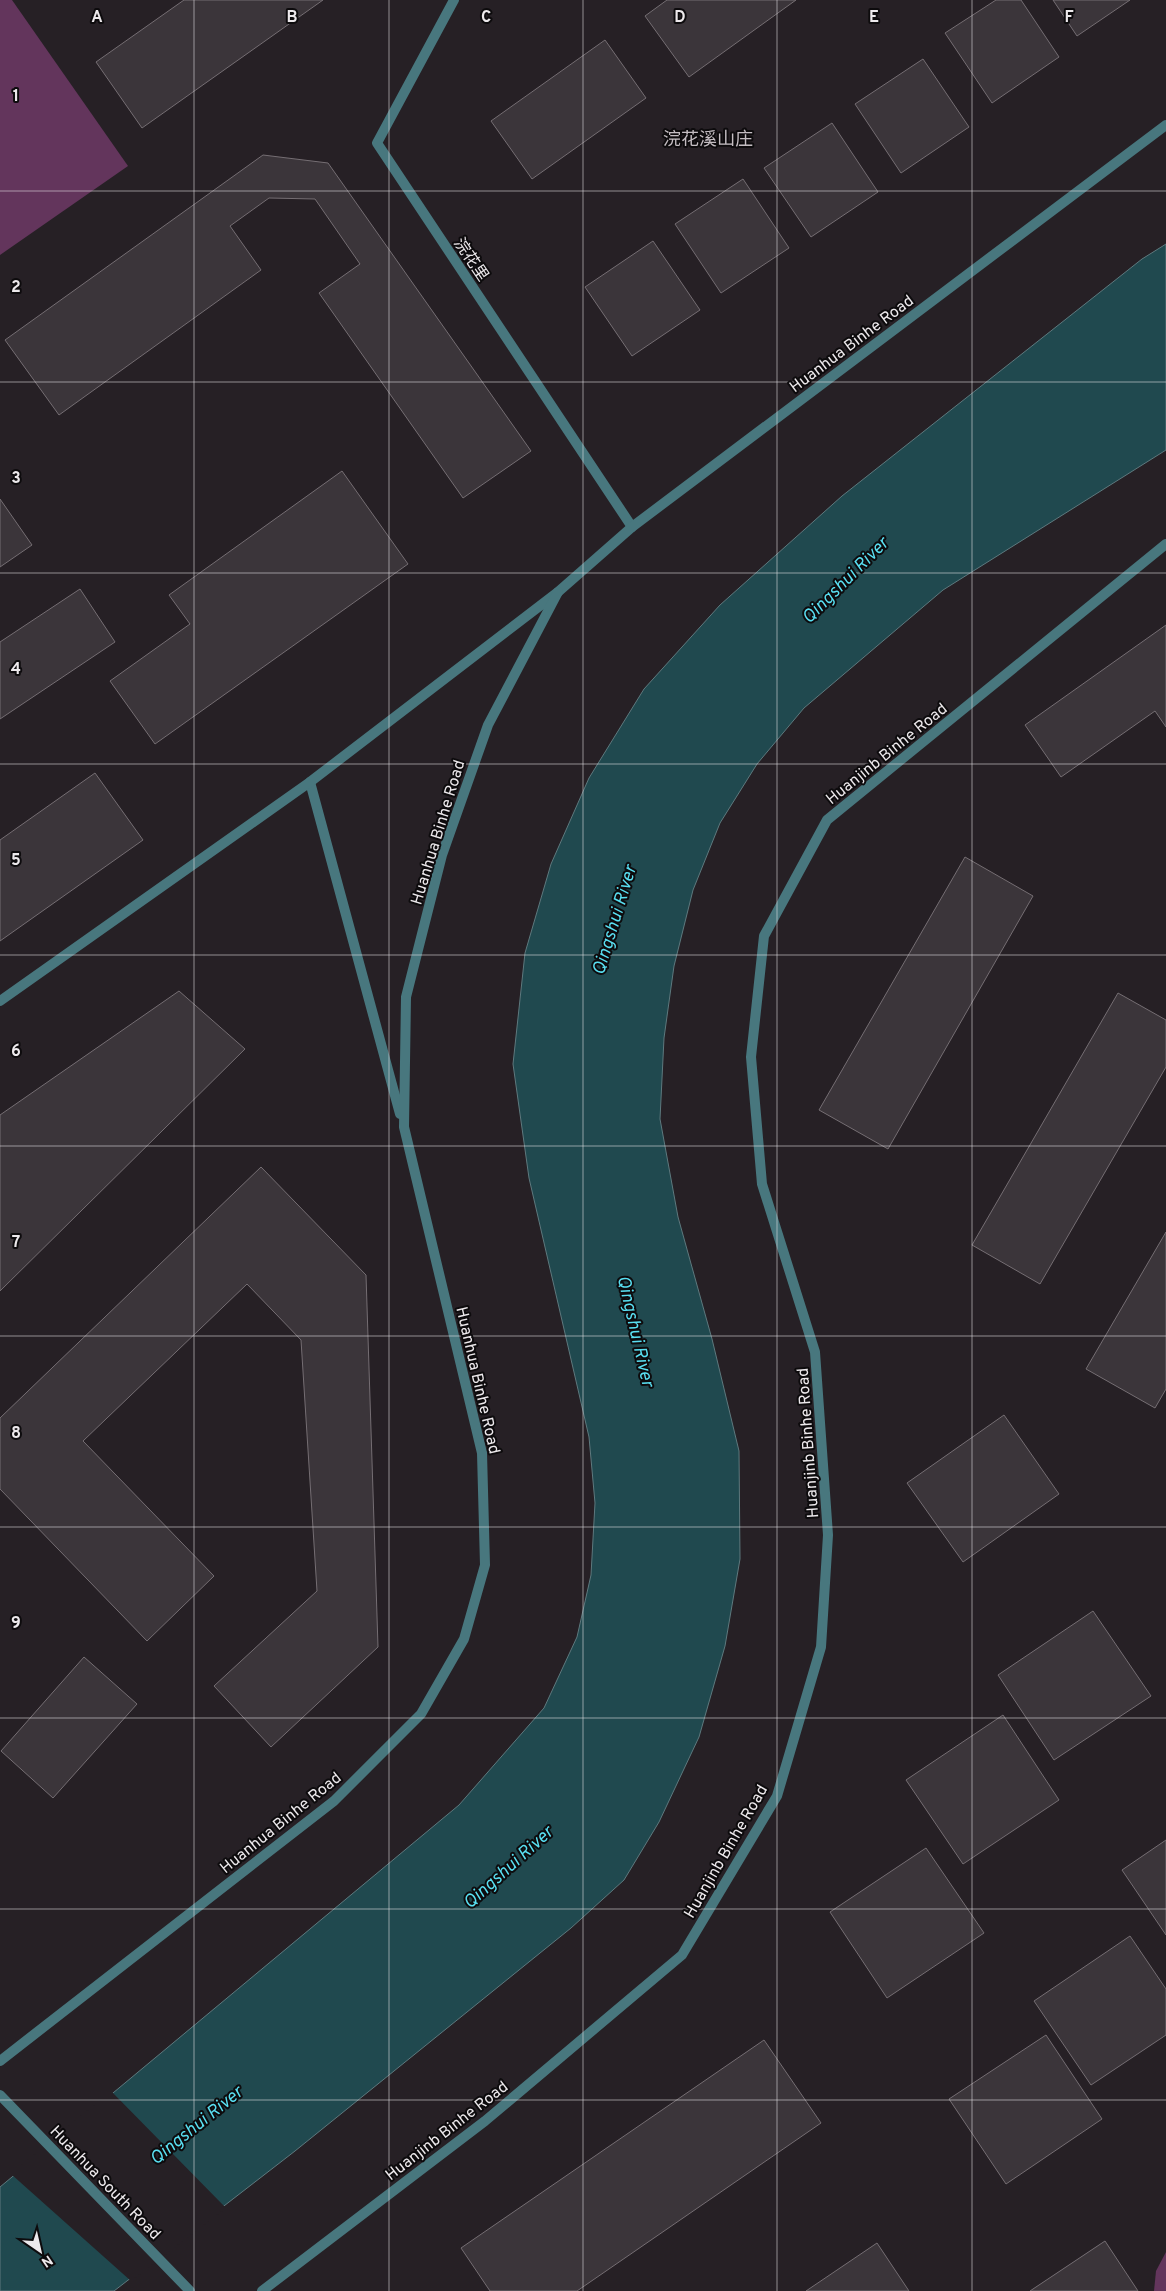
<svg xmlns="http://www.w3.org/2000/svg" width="1166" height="2291" font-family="Overpass,'Noto Sans SC',sans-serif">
<rect width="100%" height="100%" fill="#262025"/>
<g fill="#63355c">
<polygon points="0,0 12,0 128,166 0,255"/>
<polygon points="1166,2252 1166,2291 1154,2291 1156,2271"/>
</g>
<polygon fill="#20494f" stroke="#5e797e" points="1166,244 1166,450 943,590 804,708 757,764 720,823 693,890 674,966 664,1038 660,1119 678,1217 712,1339 739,1451 740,1559 725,1646 699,1737 659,1822 624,1880 571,1928 295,2151 114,2291 0,2291 0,2187 459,1805 544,1708 577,1637 591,1575 595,1503 589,1437 529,1178 513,1064 525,953 551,864 589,778 644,689 720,605 842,496 1142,259"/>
<polygon fill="#262025" points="111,2091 226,2208 131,2281 11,2174"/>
<g fill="#3b353a" stroke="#756e73">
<polygon points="184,0 323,0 142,128 96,62"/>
<polygon points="667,0 796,0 689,77 645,16"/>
<polygon points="996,0 1021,0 1059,57 992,103 945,33"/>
<polygon points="1053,0 1130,0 1077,36"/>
<polygon points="605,40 646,98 532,179 491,121"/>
<polygon points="923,59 969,127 901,173 855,104"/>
<polygon points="832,123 878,192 811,237 764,168"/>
<polygon points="263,155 328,163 531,451 463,498 319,293 360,264 315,199 269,198 230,226 261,270 59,415 5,340"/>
<polygon points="743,179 789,248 721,293 675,224"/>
<polygon points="653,241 700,310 632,356 585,287"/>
<polygon points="342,471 408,564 155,744 110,681 190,624 169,595"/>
<polygon points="0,499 32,545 0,567"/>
<polygon points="80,589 115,642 0,719 0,642"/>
<polygon points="1166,625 1166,727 1155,711 1061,777 1025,725"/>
<polygon points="95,773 143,840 0,941 0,840"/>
<polygon points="965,857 1033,896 888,1149 819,1110"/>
<polygon points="179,991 245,1049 0,1291 0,1115"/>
<polygon points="1118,993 1166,1020 1166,1067 1040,1284 972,1245"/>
<polygon points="261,1167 366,1275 378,1647 271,1747 214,1686 317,1591 301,1340 247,1284 83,1441 214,1576 147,1641 0,1489 0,1418"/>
<polygon points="1166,1232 1166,1389 1155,1408 1086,1369"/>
<polygon points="1004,1415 1059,1494 963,1562 907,1483"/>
<polygon points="1093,1611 1151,1696 1054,1760 998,1675"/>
<polygon points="84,1657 137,1704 53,1798 1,1751"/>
<polygon points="1003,1715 1059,1800 963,1864 906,1780"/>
<polygon points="1166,1840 1166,1935 1122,1870"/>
<polygon points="926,1848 984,1933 887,1998 830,1912"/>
<polygon points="1130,1936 1166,1989 1166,2035 1091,2085 1034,2001"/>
<polygon points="1046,2035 1102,2119 1006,2184 949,2099"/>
<polygon points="764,2040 821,2123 577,2291 490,2291 461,2248"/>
<polygon points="1105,2241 1138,2291 1030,2291"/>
<polygon points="877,2243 909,2291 806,2291"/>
</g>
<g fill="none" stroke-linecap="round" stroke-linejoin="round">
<g stroke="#48777e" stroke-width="10">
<polyline points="454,0 377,143 632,527"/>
<polyline points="310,782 400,1114"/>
<polyline points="0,1001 310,782 558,592 632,527 1166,125"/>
<polyline points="0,2061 334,1801 421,1714 464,1639 485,1565 482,1453 404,1127 406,997 442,855 488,725 558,592"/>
<polyline points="262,2291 485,2121 682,1955 777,1796 821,1647 828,1535 815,1352 762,1184 751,1057 764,936 827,820 1166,544"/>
</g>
<polyline stroke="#48777e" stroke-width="10" points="0,2095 190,2291"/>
</g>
<path fill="none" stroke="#ede9ec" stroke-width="1" stroke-opacity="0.55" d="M194 0V2291M389 0V2291M583 0V2291M777 0V2291M972 0V2291M0 191H1166M0 382H1166M0 573H1166M0 764H1166M0 955H1166M0 1146H1166M0 1336H1166M0 1527H1166M0 1718H1166M0 1909H1166M0 2100H1166"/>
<g text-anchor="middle" stroke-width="4" stroke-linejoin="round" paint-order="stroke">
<g font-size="16" fill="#ede9ec" stroke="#0d0b0d">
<text transform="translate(472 259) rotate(56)" y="6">浣花里</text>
<text transform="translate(851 343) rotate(-37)" y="6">Huanhua Binhe Road</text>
<text transform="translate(886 753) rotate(-39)" y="6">Huanjinb Binhe Road</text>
<text transform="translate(437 832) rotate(-73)" y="6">Huanhua Binhe Road</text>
<text transform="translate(479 1380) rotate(77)" y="6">Huanhua Binhe Road</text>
<text transform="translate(807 1443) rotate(-94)" y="6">Huanjinb Binhe Road</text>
<text transform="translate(280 1822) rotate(-39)" y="6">Huanhua Binhe Road</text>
<text transform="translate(725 1851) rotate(-60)" y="6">Huanjinb Binhe Road</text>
<text transform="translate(446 2130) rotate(-38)" y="6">Huanjinb Binhe Road</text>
<text transform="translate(106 2182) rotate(46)" y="6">Huanhua South Road</text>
</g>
<g font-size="18" fill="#c4bdc2" stroke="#0d0b0d">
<text x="708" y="145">浣花溪山庄</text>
</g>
<g font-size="18" font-style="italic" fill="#59dff1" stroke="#0d0b0d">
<text transform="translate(845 580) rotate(-45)" y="6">Qingshui River</text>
<text transform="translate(614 920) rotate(-73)" y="6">Qingshui River</text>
<text transform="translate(636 1331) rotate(77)" y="6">Qingshui River</text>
<text transform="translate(508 1867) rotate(-42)" y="6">Qingshui River</text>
<text transform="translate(196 2125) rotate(-39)" y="6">Qingshui River</text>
</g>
</g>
<g font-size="16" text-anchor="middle" font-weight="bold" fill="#ede9ec" stroke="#0d0b0d" stroke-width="4" stroke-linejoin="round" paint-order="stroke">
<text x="97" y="22">A</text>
<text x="292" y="22">B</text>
<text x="486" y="22">C</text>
<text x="680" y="22">D</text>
<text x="874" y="22">E</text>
<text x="1069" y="22">F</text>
<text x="16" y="101">1</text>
<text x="16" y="292">2</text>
<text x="16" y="483">3</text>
<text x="16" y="674">4</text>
<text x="16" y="865">5</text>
<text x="16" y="1056">6</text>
<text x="16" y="1247">7</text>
<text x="16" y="1438">8</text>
<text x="16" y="1628">9</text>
</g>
<g transform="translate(40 2251) rotate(146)" stroke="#0d0b0d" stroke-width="4" paint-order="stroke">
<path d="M0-4L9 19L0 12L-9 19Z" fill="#ede9ec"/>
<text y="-8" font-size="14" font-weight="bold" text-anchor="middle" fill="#ede9ec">N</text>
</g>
</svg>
